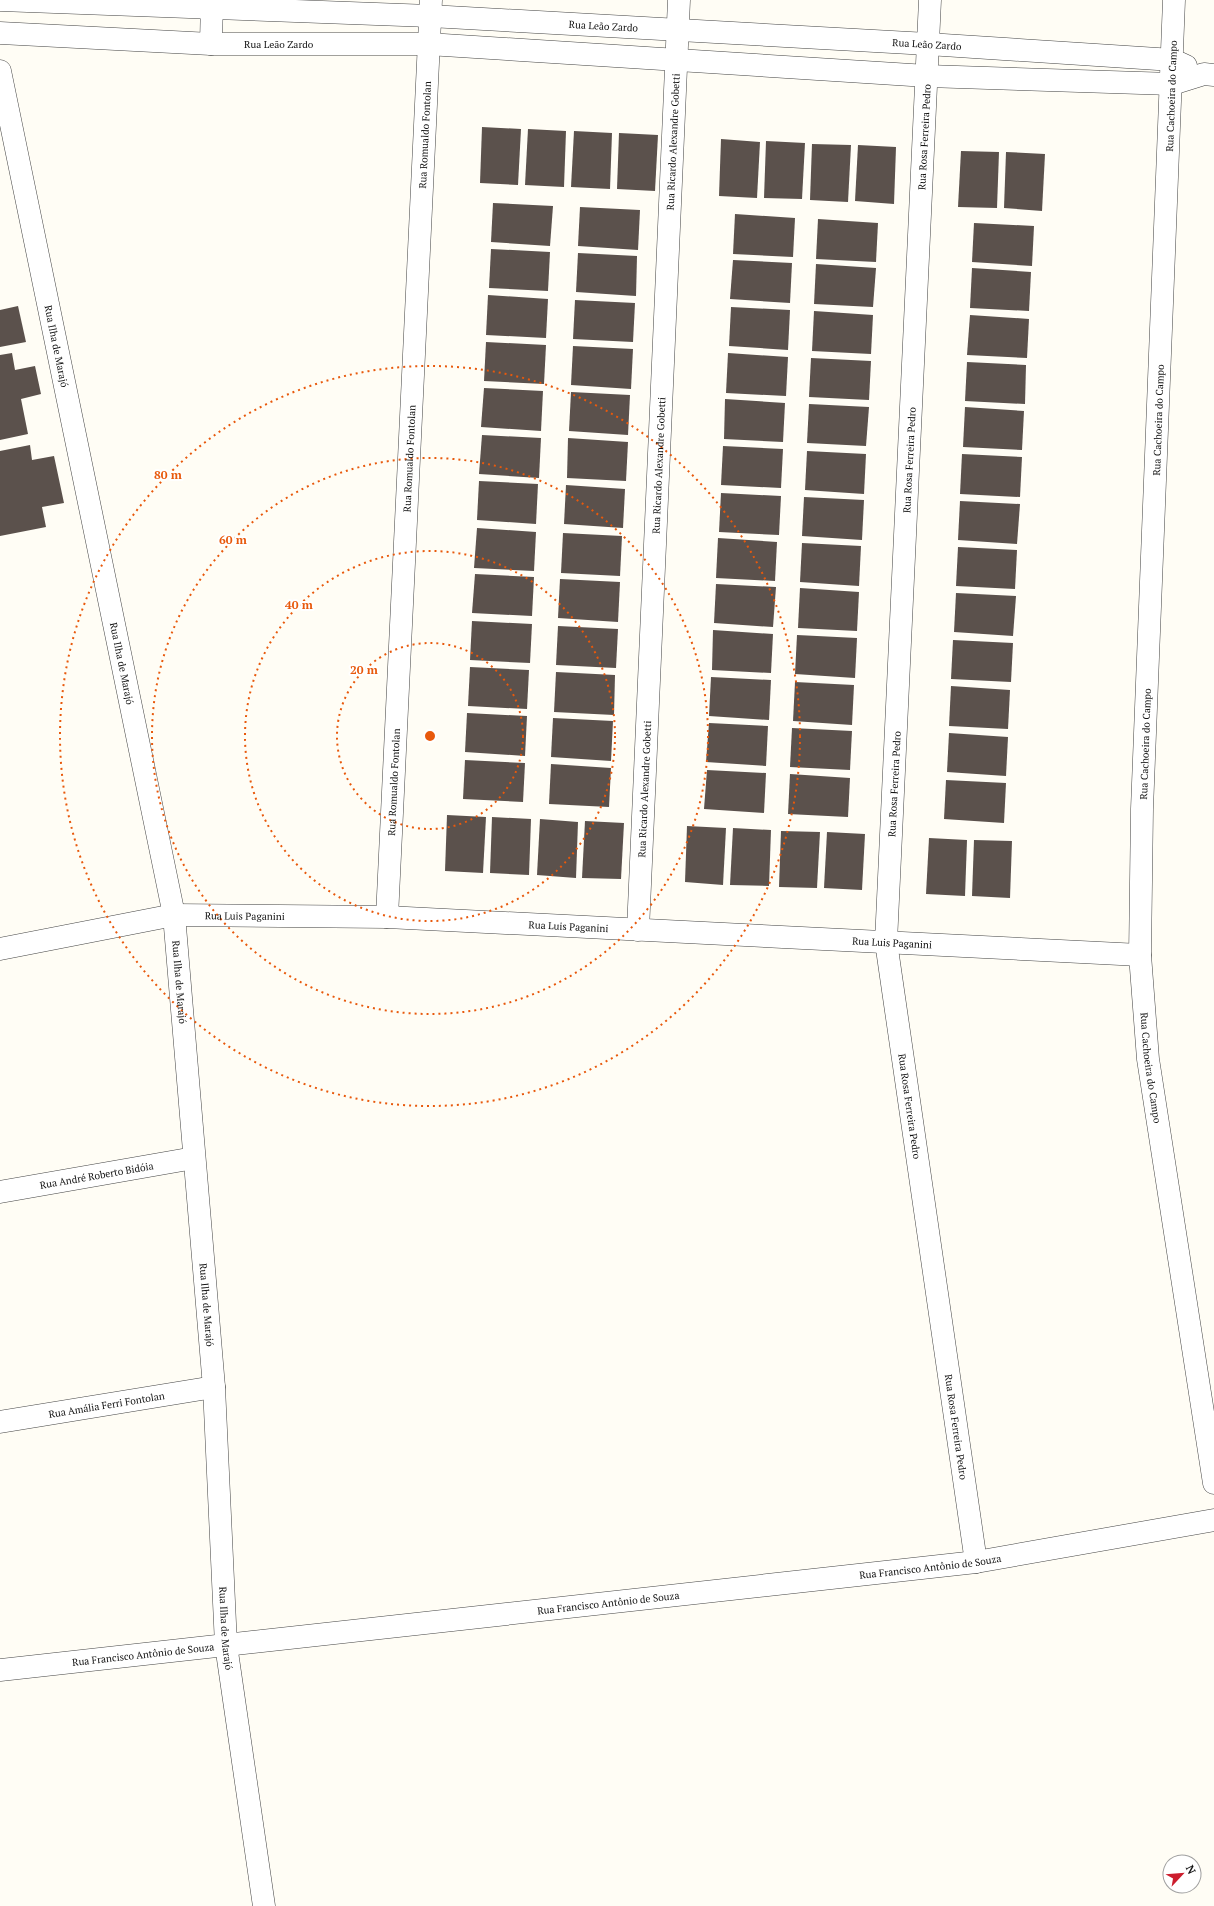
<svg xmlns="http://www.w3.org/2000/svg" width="1214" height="1906" font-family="'PT Serif',serif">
<rect width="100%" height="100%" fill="#fffdf5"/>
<g fill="#5b514c">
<polygon points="482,127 521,129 518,185 480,183"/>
<polygon points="528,129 566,131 564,187 525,185"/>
<polygon points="574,131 612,133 610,189 571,187"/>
<polygon points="619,133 658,135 655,191 617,189"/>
<polygon points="721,139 760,142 757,198 719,196"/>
<polygon points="766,141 805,143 802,199 764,198"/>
<polygon points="812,144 851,145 848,202 810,200"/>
<polygon points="858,145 896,147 894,204 855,201"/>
<polygon points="961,151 999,152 997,208 958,207"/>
<polygon points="1006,152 1045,154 1042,211 1004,208"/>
<polygon points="493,203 553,206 550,246 491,242"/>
<polygon points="580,207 640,210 638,250 578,246"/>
<polygon points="735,214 795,218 793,257 733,254"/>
<polygon points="818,219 878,223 876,262 816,259"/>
<polygon points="974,223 1034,226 1032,266 972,262"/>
<polygon points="491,249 550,252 548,291 489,288"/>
<polygon points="578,253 637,256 636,296 576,292"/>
<polygon points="733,260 792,263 790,303 730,299"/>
<polygon points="816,264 876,268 873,307 814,304"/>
<polygon points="972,268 1031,272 1029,311 970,308"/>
<polygon points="488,295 548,299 546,338 486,335"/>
<polygon points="575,300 635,303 633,342 573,339"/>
<polygon points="18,306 26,342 0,347 0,310"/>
<polygon points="731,307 790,310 788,350 729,346"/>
<polygon points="814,311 873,315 871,354 812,351"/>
<polygon points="970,315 1029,319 1027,358 967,355"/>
<polygon points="486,342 546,345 544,384 484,381"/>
<polygon points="573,346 633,349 631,389 571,385"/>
<polygon points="12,353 15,370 35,366 41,394 21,399 28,434 0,440 0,355"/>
<polygon points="728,353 788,357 786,396 726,393"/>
<polygon points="811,358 871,361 869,400 809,397"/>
<polygon points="967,362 1026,365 1025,404 965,401"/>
<polygon points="484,388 543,391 541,431 481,427"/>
<polygon points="571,392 630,395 628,435 569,431"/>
<polygon points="725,399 785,403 783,442 724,439"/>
<polygon points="809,404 869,407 866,446 807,443"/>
<polygon points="965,407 1024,411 1022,450 963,447"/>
<polygon points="482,435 541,438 539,478 479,474"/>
<polygon points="568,438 628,442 626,481 567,478"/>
<polygon points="30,445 32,460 54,456 64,503 42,507 46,527 0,536 0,451"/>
<polygon points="723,446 783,449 781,488 721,485"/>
<polygon points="807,451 866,454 864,494 805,490"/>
<polygon points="962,454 1022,457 1020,497 960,494"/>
<polygon points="479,481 538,484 536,524 477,520"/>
<polygon points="566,485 625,489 623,528 564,524"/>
<polygon points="721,493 781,496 779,535 719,532"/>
<polygon points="804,497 864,500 862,540 802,536"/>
<polygon points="960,501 1020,504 1017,544 958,540"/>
<polygon points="477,528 536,532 534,571 474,568"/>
<polygon points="563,533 622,536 620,576 561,573"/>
<polygon points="718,538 777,542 775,581 716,578"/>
<polygon points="802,543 861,546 859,586 800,582"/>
<polygon points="958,547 1017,550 1015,589 956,586"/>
<polygon points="475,574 534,577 532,616 472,613"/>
<polygon points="560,579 620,582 618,622 558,618"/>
<polygon points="716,584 776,587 773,627 714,623"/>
<polygon points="800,588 859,592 857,631 798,628"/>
<polygon points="956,593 1016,596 1013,636 954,632"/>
<polygon points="472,621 532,624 530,663 470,660"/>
<polygon points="558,626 618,629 616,668 556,665"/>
<polygon points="713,630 773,634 771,673 712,670"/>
<polygon points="797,635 857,638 855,678 795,674"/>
<polygon points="953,640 1013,643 1011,682 951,679"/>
<polygon points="470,667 529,670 527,709 468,706"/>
<polygon points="556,672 615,675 614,715 554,712"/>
<polygon points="711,677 771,680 769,720 709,716"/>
<polygon points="795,682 854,685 852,725 793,721"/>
<polygon points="951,686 1010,690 1008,729 949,726"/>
<polygon points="467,713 527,716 525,756 465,752"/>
<polygon points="553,718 613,721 611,761 551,757"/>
<polygon points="709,723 768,726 766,766 706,762"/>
<polygon points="792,728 852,731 850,770 790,767"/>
<polygon points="949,733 1008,737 1006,776 947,772"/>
<polygon points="465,760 525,763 523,802 463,799"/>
<polygon points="551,764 611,768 609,807 549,804"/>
<polygon points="707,770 766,773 764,813 704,809"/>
<polygon points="790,774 850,778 848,817 788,814"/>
<polygon points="946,780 1006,783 1004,823 944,819"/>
<polygon points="447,815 486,817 483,873 445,871"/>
<polygon points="492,817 531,819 529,875 490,873"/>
<polygon points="540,819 578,822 576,878 537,875"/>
<polygon points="585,821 624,823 621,879 582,878"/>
<polygon points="687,826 726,828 723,885 685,882"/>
<polygon points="733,828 771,830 769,886 730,885"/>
<polygon points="781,831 820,832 817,888 779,887"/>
<polygon points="827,832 865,834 862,890 824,888"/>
<polygon points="929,838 967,840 965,896 926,894"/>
<polygon points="974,840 1012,841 1010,898 972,896"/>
</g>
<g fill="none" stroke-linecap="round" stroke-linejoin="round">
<defs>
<g id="minor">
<path id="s1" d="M0 0 430 16 928 44 1173 60 1186 66"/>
<path id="s2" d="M930 0 886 942 976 1562"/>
<path id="s3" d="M1174 0 1142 809 1140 955 1148 1059 1214 1483"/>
<path id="s4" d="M0 33 211 44H428L927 76 1172 84 1204 74 1214 75"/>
<polyline points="211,44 212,0"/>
<path id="s5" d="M0 71 174 915 214 1387 226 1645 264 1906"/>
<path id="s6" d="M387 917 431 0"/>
<path id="s7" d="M638 930 679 0"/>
<path id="s8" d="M0 949 174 915 387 917 1140 955"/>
<path id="s9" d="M0 1192 194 1158"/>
<path id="s10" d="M0 1422 214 1387"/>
<path id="s11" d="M0 1670 976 1562 1214 1520"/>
</g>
</defs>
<use href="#minor" stroke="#444" stroke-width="23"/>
<use href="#minor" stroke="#fff" stroke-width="22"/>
</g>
<g fill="none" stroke="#e8590c" stroke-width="2" stroke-dasharray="2 4">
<circle cx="430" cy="736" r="93"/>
<circle cx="430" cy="736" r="185"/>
<circle cx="430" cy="736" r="278"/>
<circle cx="430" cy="736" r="370"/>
</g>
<g text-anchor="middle" stroke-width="4" stroke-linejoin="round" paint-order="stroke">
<g font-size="10" fill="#111" stroke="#fff">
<text dy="4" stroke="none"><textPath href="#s1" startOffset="604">Rua Leão Zardo</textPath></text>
<text dy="4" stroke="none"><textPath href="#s4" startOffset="279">Rua Leão Zardo</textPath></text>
<text dy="4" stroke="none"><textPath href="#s1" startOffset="928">Rua Leão Zardo</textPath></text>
<text transform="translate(1171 96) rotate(-88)" y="4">Rua Cachoeira do Campo</text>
<text dy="4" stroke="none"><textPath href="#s6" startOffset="783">Rua Romualdo Fontolan</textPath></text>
<text transform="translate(924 137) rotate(-87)" y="4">Rua Rosa Ferreira Pedro</text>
<text dy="4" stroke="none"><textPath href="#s7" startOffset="789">Rua Ricardo Alexandre Gobetti</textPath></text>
<text dy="4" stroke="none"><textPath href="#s5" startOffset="281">Rua Ilha de Marajó</textPath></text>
<text transform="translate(1158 420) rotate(-88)" y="4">Rua Cachoeira do Campo</text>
<text dy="4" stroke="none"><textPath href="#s6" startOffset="459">Rua Romualdo Fontolan</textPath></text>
<text transform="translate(909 460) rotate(-87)" y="4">Rua Rosa Ferreira Pedro</text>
<text dy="4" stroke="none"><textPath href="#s7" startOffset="465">Rua Ricardo Alexandre Gobetti</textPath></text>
<text dy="4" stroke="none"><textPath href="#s5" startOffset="605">Rua Ilha de Marajó</textPath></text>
<text transform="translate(1145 744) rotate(-88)" y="4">Rua Cachoeira do Campo</text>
<text dy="4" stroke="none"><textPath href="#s6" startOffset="135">Rua Romualdo Fontolan</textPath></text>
<text transform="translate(894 784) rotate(-87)" y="4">Rua Rosa Ferreira Pedro</text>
<text dy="4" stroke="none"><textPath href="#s7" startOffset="141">Rua Ricardo Alexandre Gobetti</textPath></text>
<text dy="4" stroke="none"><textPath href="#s8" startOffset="248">Rua Luis Paganini</textPath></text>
<text dy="4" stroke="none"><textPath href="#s8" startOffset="572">Rua Luis Paganini</textPath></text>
<text dy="4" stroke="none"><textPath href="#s8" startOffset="896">Rua Luis Paganini</textPath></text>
<text dy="4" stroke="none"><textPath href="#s5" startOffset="929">Rua Ilha de Marajó</textPath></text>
<text dy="4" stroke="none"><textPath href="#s3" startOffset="1069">Rua Cachoeira do Campo</textPath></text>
<text dy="4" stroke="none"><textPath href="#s2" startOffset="1109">Rua Rosa Ferreira Pedro</textPath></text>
<text dy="4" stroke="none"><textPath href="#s9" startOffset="98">Rua André Roberto Bidóia</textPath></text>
<text dy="4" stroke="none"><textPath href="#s5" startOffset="1253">Rua Ilha de Marajó</textPath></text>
<text dy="4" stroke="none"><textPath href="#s10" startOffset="108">Rua Amália Ferri Fontolan</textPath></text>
<text dy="4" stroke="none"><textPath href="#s2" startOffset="1433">Rua Rosa Ferreira Pedro</textPath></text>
<text dy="4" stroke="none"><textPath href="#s11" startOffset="936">Rua Francisco Antônio de Souza</textPath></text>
<text dy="4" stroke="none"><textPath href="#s11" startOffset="612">Rua Francisco Antônio de Souza</textPath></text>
<text dy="4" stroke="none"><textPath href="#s5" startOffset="1577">Rua Ilha de Marajó</textPath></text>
<text dy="4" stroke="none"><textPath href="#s11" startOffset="144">Rua Francisco Antônio de Souza</textPath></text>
</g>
</g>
<circle cx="430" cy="736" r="6" fill="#e8590c" stroke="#fff" stroke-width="2"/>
<g font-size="12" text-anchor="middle" font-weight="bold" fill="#e8590c" stroke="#fff" stroke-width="4" stroke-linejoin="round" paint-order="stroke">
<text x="168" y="479">80 m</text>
<text x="233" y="544">60 m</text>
<text x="299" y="609">40 m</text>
<text x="364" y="674">20 m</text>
</g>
<g transform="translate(1182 1874) rotate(64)"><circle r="19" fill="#ffffff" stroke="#a0a0a0"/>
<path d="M0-3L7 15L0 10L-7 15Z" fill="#cc1d2d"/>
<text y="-6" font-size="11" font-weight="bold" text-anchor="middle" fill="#111111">N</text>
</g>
</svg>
